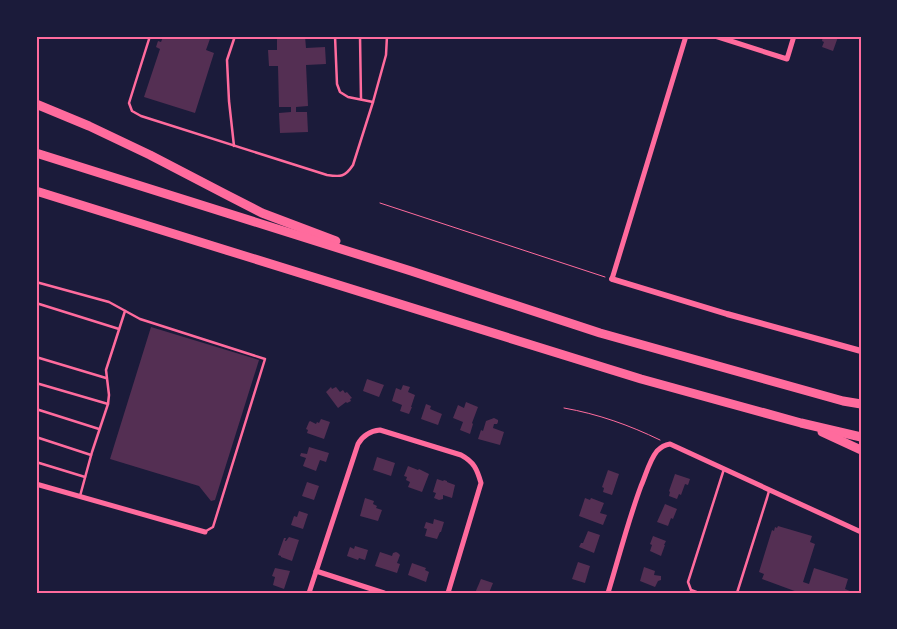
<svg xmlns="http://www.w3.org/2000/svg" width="897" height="629" font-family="'Crimson Pro',serif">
<rect width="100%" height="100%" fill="#1b1b3a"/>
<g fill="#542f53">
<polygon points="173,36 211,36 206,50 214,53 195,113 144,97 160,49 156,47 158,41 161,42 163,37 172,39"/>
<polygon points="277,36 305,36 306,48 325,47 326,64 306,65 308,106 296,107 296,112 307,112 308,132 280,133 279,113 291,112 291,107 279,107 278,66 269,66 268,50 277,50"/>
<polygon points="823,36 838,37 833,51 822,47 824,42 822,41"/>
<polygon points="151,327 259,360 215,500 211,501 199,486 110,459"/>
<polygon points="367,379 384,385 379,397 363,391"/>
<polygon points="403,385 410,387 408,392 415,395 411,407 412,407 409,414 400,411 402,405 392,401 396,388 401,390"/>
<polygon points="331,387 332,389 336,387 340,392 343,390 345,393 347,392 352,398 350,399 351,401 347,403 346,402 338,408 326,392"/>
<polygon points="466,402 478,407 472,423 473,424 470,434 460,430 463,422 453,418 458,405 464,408"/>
<polygon points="426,404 431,406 430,409 442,414 438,425 421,419"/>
<polygon points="494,418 498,420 498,422 497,424 494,424 493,428 504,432 500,445 478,439 481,430 483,431 486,421"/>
<polygon points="321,419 330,422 324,439 307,433 308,430 306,429 309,422 310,421 316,424 317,422 319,423"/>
<polygon points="309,447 329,453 326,462 320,460 316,471 303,466 306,458 300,456 301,453 307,454"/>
<polygon points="377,457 395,463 391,476 373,470"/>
<polygon points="408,466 418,470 419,469 429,474 422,492 408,487 410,482 406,480 407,477 404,476"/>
<polygon points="608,470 619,474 612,495 603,492 604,488 602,487"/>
<polygon points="675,474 690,479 688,485 685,484 681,495 679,494 677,499 669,496 670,492 669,491"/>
<polygon points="437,479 443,481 444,480 447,481 447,482 455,485 452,498 443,495 443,499 439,500 434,498 436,493 433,492"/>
<polygon points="307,482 319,486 314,500 302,496"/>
<polygon points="365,498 374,501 373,504 377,506 376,508 382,510 378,521 360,516"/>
<polygon points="585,498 590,500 591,498 604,503 600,513 607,515 603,525 579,516"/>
<polygon points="665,504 677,509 673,519 671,518 668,526 657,522"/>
<polygon points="299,511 308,514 303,529 291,525 294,516 297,517"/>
<polygon points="434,519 444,522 441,532 440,532 437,539 425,536 427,529 424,528 426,522 433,524"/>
<polygon points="778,526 812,536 810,542 815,544 803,582 809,584 814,568 848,579 845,589 855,593 800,593 762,579 764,574 759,572 772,530 774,531 775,527 777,528"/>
<polygon points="588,531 600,535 594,553 579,547 581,543 583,543"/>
<polygon points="653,536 666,541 664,545 665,545 661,556 650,551 652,545 650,544"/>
<polygon points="289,537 299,540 292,561 281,557 281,556 278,555 284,538 286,538 285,541 286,541"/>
<polygon points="355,546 368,550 365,560 359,558 358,560 347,556 350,547 354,549"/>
<polygon points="380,552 392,556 393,553 396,552 398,553 400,555 397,563 400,564 397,573 375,566"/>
<polygon points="578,562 590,566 585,583 572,579"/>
<polygon points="412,563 426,568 425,570 429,572 426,582 408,575"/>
<polygon points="644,567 655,571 654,575 661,576 661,580 658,581 655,587 640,581"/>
<polygon points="275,568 290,571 284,589 273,585 275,577 272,576"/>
<polygon points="481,579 493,583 489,593 475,593"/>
</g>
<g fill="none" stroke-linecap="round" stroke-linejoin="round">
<g stroke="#ff6b9d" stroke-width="1">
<polyline points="380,203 605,277"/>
<path d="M564 408C598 414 629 425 660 440"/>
</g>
<g stroke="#ff6b9d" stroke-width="2.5">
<path d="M150 36 129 103 132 111 141 116 327 175C341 177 345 177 353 165L373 102 386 55 387 36"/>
<polyline points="335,36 337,84 340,92 348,97 373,102"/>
<polyline points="360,36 361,99"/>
<polyline points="234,146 229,101 227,60 235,36"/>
<polyline points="36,282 109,302 140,319 265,359 213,527 206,531"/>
<polyline points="36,303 119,329"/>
<polyline points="36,357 106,378"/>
<polyline points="36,383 108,404"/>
<polyline points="36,409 99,429"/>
<polyline points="36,437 91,455"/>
<polyline points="36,462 85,477"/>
<polyline points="80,496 92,452 108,404 109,395 106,370 125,311"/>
<polyline points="699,593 691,590 688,582 724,469"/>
<polyline points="737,593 767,498 769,491"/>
</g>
<g stroke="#ff6b9d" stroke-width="5">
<polyline points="715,36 787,59 794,36"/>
<polyline points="612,279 686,36"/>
<polyline points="36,484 205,532"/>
<polyline points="316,571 384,593"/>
<path d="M309 593 358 444C363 435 370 431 380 430L461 455C474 462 477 469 481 483L448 593"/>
<path d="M608 593C619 557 628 521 641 486 646 475 649 461 657 451 661 447 664 445 670 444L861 532"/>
</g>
<polyline stroke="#ff6b9d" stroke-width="6" points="612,279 727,314 861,351"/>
<g stroke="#ff6b9d" stroke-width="9">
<polyline points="36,104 89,126 150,155 225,194 262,213 336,241"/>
<polyline points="36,153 411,271 600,333 843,401 861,404"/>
<polyline points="36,191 641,379 801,423 861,437"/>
<polyline points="822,432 861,450"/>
</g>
</g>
<rect width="897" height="629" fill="none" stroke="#1b1b3a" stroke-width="75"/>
<rect x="38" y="38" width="822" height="554" fill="none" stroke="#ff6b9d" stroke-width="2"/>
</svg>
